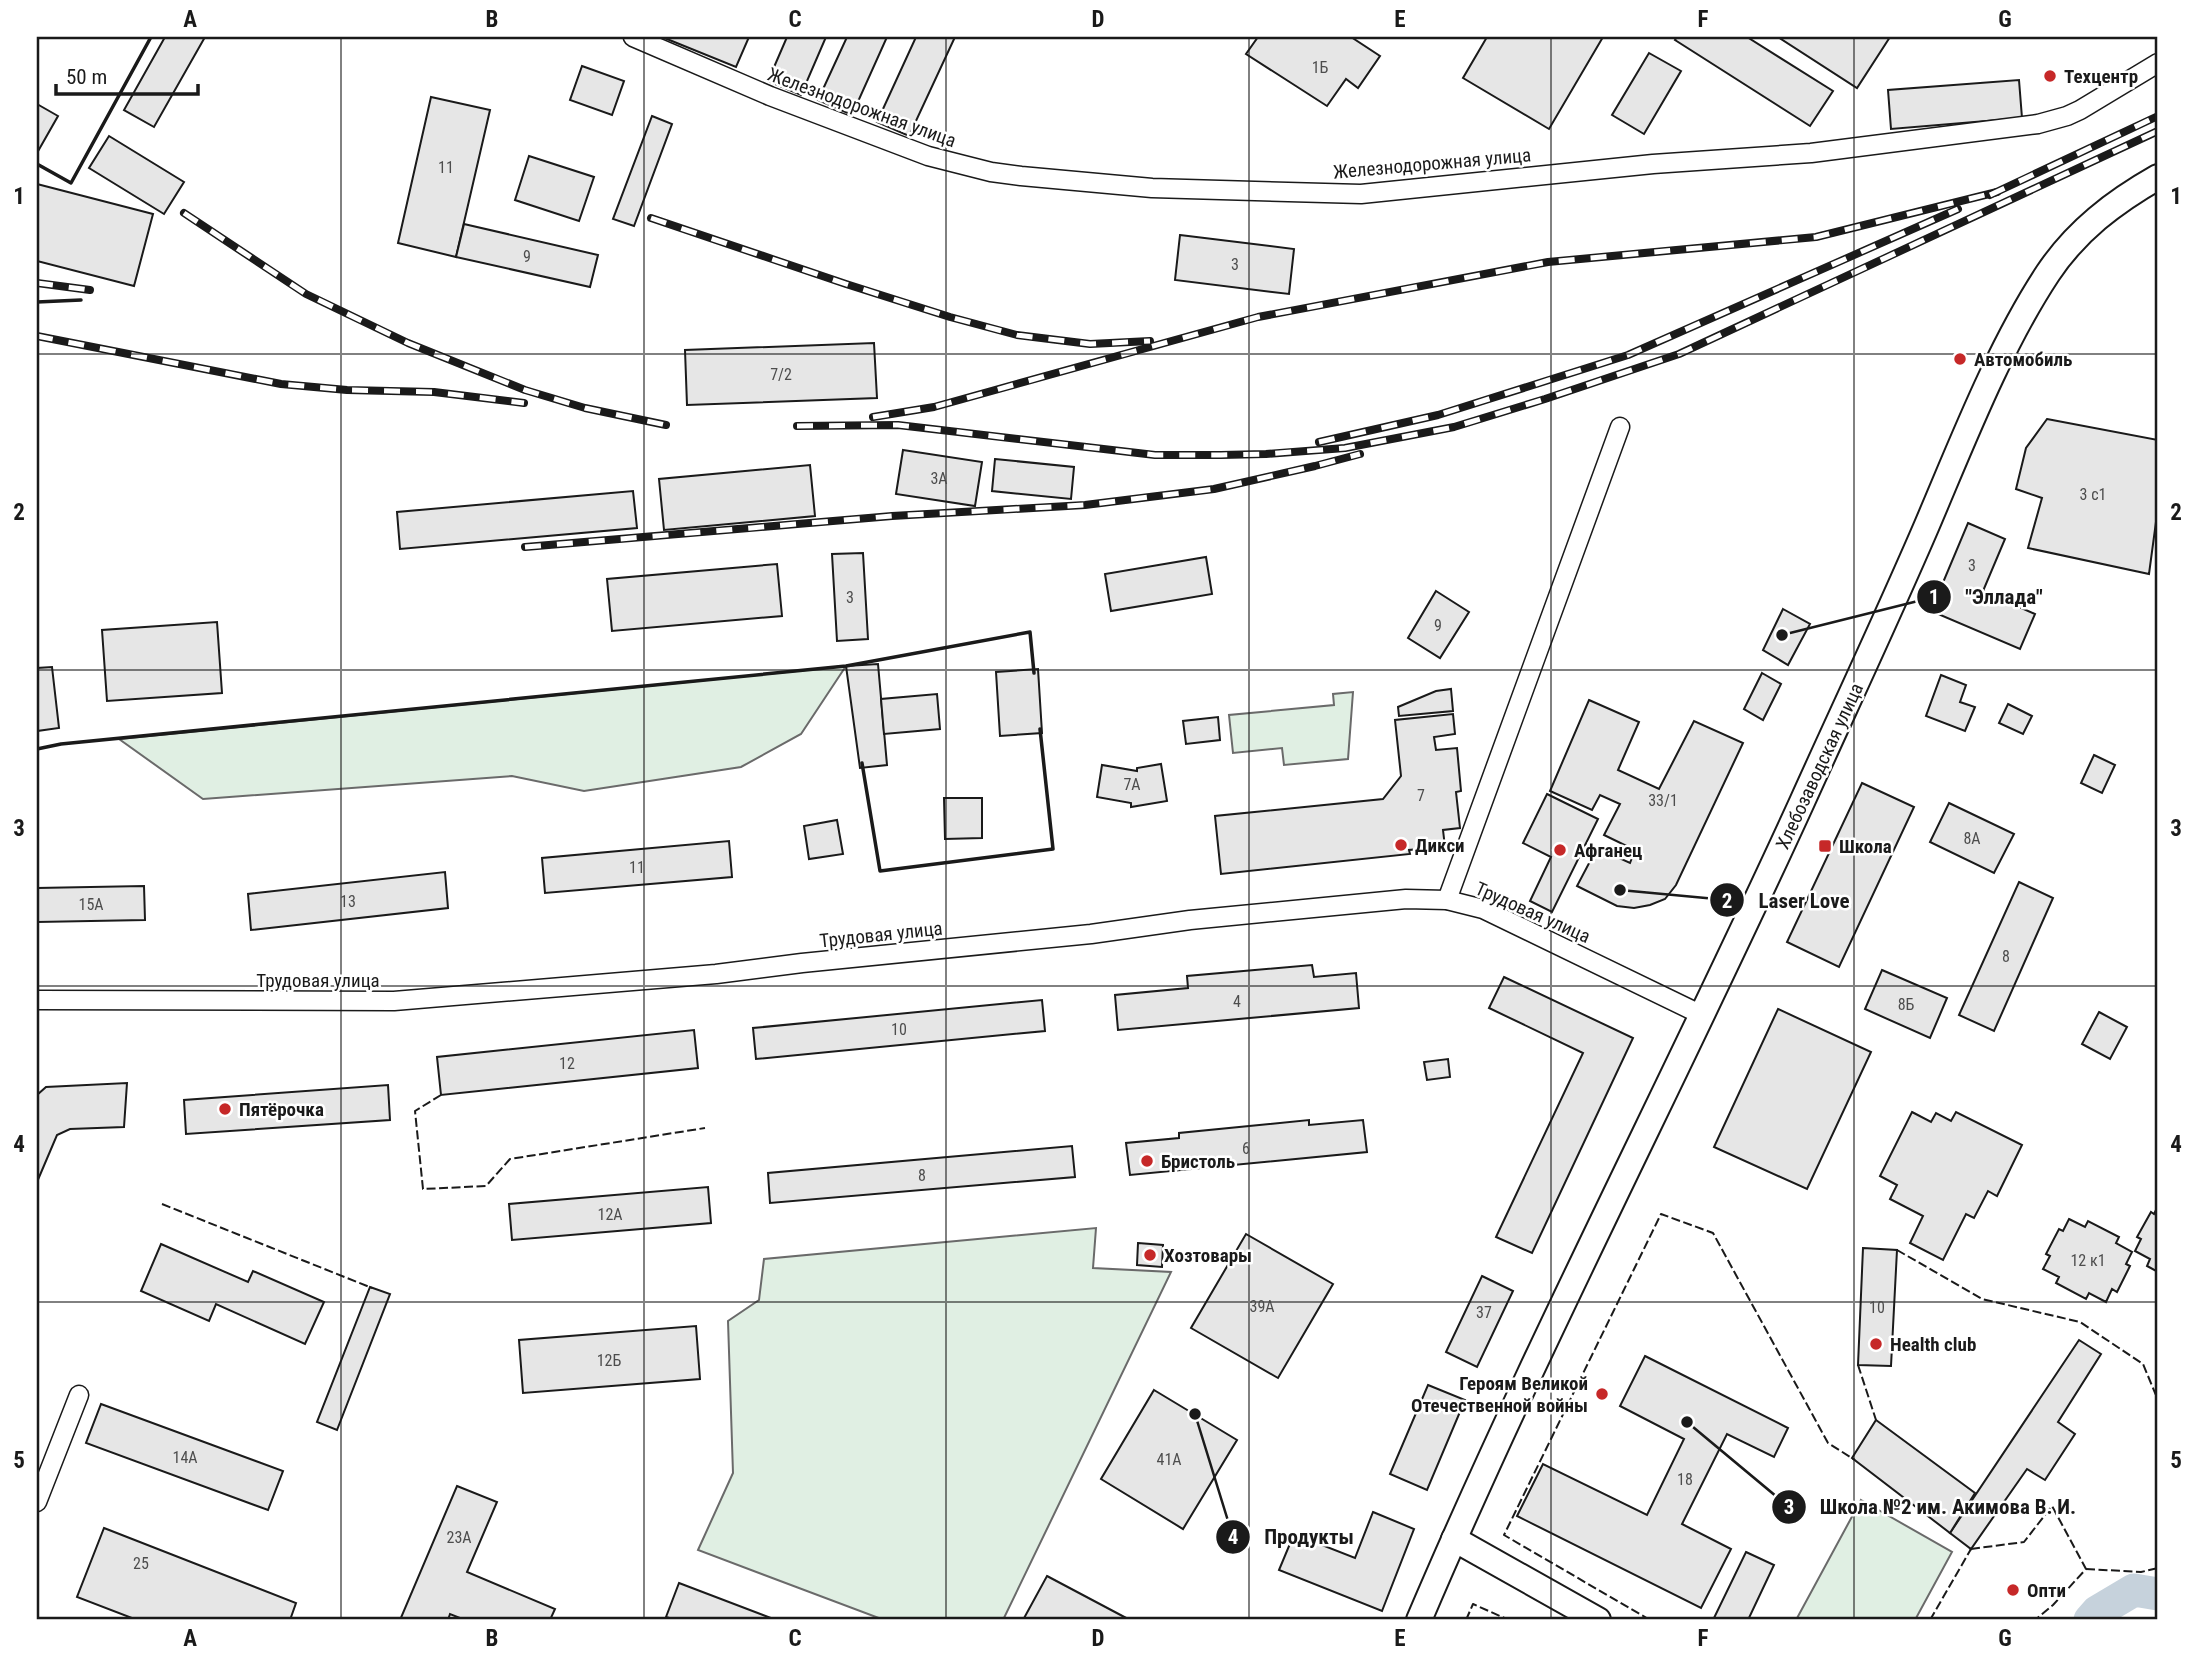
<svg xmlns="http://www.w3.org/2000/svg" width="2195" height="1657" font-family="'Roboto Condensed',sans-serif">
<rect width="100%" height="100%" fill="#fff"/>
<g fill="#e0efe3" stroke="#6a6a6a" stroke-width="2">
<polygon points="846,666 801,734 741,767 584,791 512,776 203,799 119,739"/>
<polygon points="1353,692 1348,759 1284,765 1282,748 1233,753 1229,715 1334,705 1333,694"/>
<polygon points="1096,1228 1093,1268 1171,1272 1003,1620 884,1620 698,1550 733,1473 728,1321 759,1300 764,1259"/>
<polygon points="1861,1500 1952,1552 1915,1620 1796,1620"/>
</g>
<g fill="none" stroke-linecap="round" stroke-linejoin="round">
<polyline stroke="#c6d2dc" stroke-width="33" points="2090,1620 2097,1612 2134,1590 2158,1594"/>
</g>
<g fill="#e6e6e6" stroke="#1a1a1a" stroke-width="2">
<polygon points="165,37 205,37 154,127 124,110"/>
<polygon points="662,37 749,37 736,67"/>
<polygon points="787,37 826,37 801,95 768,81"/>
<polygon points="847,37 887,37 852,115 818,100"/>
<polygon points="916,37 955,37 909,136 877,122"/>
<polygon points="1258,37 1351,37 1380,56 1358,88 1346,79 1327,106 1246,54"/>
<polygon points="1487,37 1603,37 1549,129 1463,78"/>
<polygon points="1677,37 1747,37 1833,91 1810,126 1675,40"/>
<polygon points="1778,37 1890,37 1857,88"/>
<polygon points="1649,53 1681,71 1644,134 1612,115"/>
<polygon points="582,66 624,81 612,115 570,100"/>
<polygon points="2019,80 2022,118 1891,129 1888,90"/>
<polygon points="431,97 490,110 456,257 398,243"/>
<polygon points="37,104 58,116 37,153"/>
<polygon points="652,116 672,124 634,226 613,219"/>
<polygon points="109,136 184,182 164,214 89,168"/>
<polygon points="529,156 594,177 579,221 515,200"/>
<polygon points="37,184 153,214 134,286 37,261"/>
<polygon points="464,224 598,255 590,287 456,257"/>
<polygon points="1180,235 1294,249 1289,294 1175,280"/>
<polygon points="874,343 877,398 687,405 685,350"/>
<polygon points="2047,419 2158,440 2158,507 2149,574 2028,548 2042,498 2016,489 2026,448"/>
<polygon points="903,450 982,462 975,506 896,494"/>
<polygon points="995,459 1074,467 1071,499 992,491"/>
<polygon points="810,465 815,516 664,530 659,479"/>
<polygon points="633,491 637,528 400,549 397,512"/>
<polygon points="1968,523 2005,539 1983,591 2035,614 2020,649 1931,611"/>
<polygon points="863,553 868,639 837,641 832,554"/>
<polygon points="1206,557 1212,594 1111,611 1105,574"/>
<polygon points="777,564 782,616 612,631 607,579"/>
<polygon points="1436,591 1469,612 1440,658 1408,638"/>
<polygon points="1783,609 1810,624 1788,665 1763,650"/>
<polygon points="217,622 222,693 107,701 102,630"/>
<polygon points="878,664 887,765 860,768 846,666"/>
<polygon points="52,667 59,728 37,731 37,668"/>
<polygon points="1038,669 1042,733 1000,736 996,672"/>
<polygon points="1762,673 1781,684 1763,720 1744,709"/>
<polygon points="1941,675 1966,685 1960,702 1975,707 1965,731 1926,716"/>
<polygon points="1451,689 1453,711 1399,716 1398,707 1436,691"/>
<polygon points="937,694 940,729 884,734 881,699"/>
<polygon points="1589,700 1639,722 1618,770 1659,789 1694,721 1743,743 1676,885 1665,899 1650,905 1634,908 1617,906 1577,886 1597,848 1630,863 1635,850 1604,835 1620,804 1600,795 1592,810 1550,791"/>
<polygon points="2008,704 2032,716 2023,734 1999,723"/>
<polygon points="1453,714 1455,734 1434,737 1436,750 1457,748 1461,791 1456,792 1460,828 1443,830 1445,847 1409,850 1410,854 1221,874 1215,816 1383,799 1401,776 1395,720"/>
<polygon points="1218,717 1220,740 1186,744 1183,721"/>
<polygon points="2094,755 2115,765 2102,793 2081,783"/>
<polygon points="1161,764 1167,801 1131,807 1131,803 1097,797 1102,765 1137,771 1137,768"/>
<polygon points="1862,783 1914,807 1839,967 1787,942"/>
<polygon points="1547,794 1598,819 1552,912 1530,901 1551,857 1523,843"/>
<polygon points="944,798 982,798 982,838 945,839"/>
<polygon points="1949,803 2014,834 1994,873 1930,842"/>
<polygon points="837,820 843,854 809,859 804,826"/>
<polygon points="729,841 732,877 545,893 542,858"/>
<polygon points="445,872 448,908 251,930 248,894"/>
<polygon points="2019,882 2053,898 1994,1031 1959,1015"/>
<polygon points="144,886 145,920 37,922 37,888"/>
<polygon points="1312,965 1314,977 1356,973 1359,1008 1118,1030 1115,995 1188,988 1187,976"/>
<polygon points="1882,970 1947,998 1930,1038 1865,1009"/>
<polygon points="1504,977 1633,1038 1532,1253 1496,1237 1583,1053 1489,1008"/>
<polygon points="1042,1000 1045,1031 756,1059 753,1028"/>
<polygon points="1778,1009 1871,1052 1807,1189 1714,1147"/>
<polygon points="2099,1012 2127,1027 2110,1059 2082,1044"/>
<polygon points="694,1030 698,1068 441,1095 437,1057"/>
<polygon points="1448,1059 1450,1077 1427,1080 1424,1062"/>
<polygon points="127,1083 124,1127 70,1129 57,1135 37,1182 37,1095 46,1087"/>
<polygon points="388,1085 390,1120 186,1134 184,1100"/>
<polygon points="1912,1112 1931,1122 1936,1113 1951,1121 1956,1112 2022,1145 1997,1196 1988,1191 1974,1218 1966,1214 1943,1260 1910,1243 1923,1216 1890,1199 1897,1185 1880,1176"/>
<polygon points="1309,1120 1309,1125 1363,1120 1367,1152 1130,1175 1126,1143 1179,1138 1179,1133"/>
<polygon points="1072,1146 1075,1177 770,1203 768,1173"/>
<polygon points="708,1187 711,1223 512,1240 509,1204"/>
<polygon points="2158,1206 2158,1272 2147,1266 2150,1259 2135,1251 2141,1239 2137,1237 2151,1212 2154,1214"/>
<polygon points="2069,1219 2085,1227 2088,1221 2119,1237 2116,1243 2132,1252 2126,1264 2130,1266 2117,1292 2112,1289 2106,1302 2089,1293 2086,1299 2056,1283 2059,1277 2043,1269 2050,1256 2046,1254 2059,1229 2063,1231"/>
<polygon points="1246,1234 1333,1284 1278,1378 1191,1328"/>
<polygon points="1138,1243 1163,1245 1162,1267 1137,1265"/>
<polygon points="161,1244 248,1282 253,1271 324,1302 305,1344 216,1304 209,1321 141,1291"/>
<polygon points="1863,1248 1897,1250 1891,1366 1858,1365"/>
<polygon points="1482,1276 1513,1291 1477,1367 1446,1352"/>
<polygon points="370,1287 390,1294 337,1430 317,1422"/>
<polygon points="696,1326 700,1379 523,1393 519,1340"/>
<polygon points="2079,1340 2101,1354 2058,1422 2075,1434 2045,1480 2027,1469 1971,1549 1950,1533"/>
<polygon points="1645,1356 1788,1428 1774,1457 1727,1434 1682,1524 1731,1549 1701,1608 1517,1516 1543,1464 1647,1515 1684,1439 1620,1406"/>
<polygon points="1428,1385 1465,1400 1427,1490 1390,1474"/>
<polygon points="1154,1390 1237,1440 1183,1529 1101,1479"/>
<polygon points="101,1404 283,1471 268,1510 86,1443"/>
<polygon points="1876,1420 1975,1493 1950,1533 1852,1458"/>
<polygon points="457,1486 497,1502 467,1572 555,1609 550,1620 465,1620 450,1614 448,1620 400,1620"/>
<polygon points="1373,1512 1414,1529 1382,1611 1279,1570 1294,1534 1355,1558"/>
<polygon points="104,1528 296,1603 290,1620 137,1620 77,1597"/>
<polygon points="1746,1552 1774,1565 1748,1620 1713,1620"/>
<polygon points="1047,1576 1130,1620 1023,1620"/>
<polygon points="679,1583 776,1620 676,1620 666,1617"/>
</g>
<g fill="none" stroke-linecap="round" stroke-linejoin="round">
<defs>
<g id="street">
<polyline points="633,37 770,96 928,156 991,172 1021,176 1152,188 1361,194 1653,164 1811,153 2038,124 2067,116 2080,110 2158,63"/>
<polyline points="1447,900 1620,427"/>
<polyline points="37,1000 394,1001 716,974 802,963 1091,934 1190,920 1406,899 1447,900 1483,909 1702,1015"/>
<polyline points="37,1502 79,1395"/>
</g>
<g id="secondary">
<polyline points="1454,1539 1598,1620"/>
<path d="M1419 1620C1537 1343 1677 1076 1802 802 1844 709 1887 618 1927 525 1962 443 1999 347 2048 273 2076 231 2114 202 2158 177"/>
</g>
</defs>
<use href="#street" stroke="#1a1a1a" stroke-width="21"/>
<use href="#secondary" stroke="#1a1a1a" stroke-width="28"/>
<use href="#street" stroke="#fff" stroke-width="18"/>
<use href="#secondary" stroke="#fff" stroke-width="24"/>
<defs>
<g id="rail">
<polyline points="1990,195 2158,116"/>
<polyline points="184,213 306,294 408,343 525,390 585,408 666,425"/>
<polyline points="651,218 846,284 950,317 1017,335 1090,344 1150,341"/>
<polyline points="37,283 90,290"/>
<polyline points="37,336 281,384 347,390 434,392 524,403"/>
<polyline points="873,417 934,407 1258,317 1548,262 1816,237 1997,192"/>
<polyline points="797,426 898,425 1155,455 1221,455 1266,454 1345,448 1454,427 1545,399 1679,354 2158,131"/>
<polyline points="1319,442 1438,415 1628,355 1958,209"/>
<polyline points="525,547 892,516 1085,505 1214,489 1315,466 1360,454"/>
</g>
</defs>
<use href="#rail" stroke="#1a1a1a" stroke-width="8"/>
<use href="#rail" stroke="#fff" stroke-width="5" stroke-dasharray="16" stroke-linecap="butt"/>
<g stroke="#1a1a1a" stroke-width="2" stroke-dasharray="9 3.5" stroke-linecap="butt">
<polyline points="441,1095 415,1111 423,1189 486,1186 510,1159 705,1128"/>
<polyline points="162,1204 372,1288"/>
<polyline points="1897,1250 1982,1299 2080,1322 2143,1364 2158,1400"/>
<polyline points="1858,1365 1876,1420"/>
<polyline points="1971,1549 2024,1542 2052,1506 2086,1569 2053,1605 2035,1620"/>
<polyline points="2086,1569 2141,1572 2158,1568"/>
<polyline points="1466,1620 1473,1604 1509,1620"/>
<polyline points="1650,1620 1504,1535 1661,1214 1713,1233 1828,1443 1855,1460"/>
<polyline points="1930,1620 1971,1549 1969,1548"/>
</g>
<g stroke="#1a1a1a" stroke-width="3.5">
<polyline points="37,164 71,183 151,37"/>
<polyline points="37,302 81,300"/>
<polyline points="37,749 61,744 846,666 1030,632 1034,673"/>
<polyline points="862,763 880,871 1053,849 1040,729"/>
</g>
</g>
<path fill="none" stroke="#1a1a1a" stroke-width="2" stroke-opacity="0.55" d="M341 37V1620M644 37V1620M946 37V1620M1249 37V1620M1551 37V1620M1854 37V1620M37 354H2158M37 670H2158M37 986H2158M37 1302H2158"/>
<g fill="#c62828" stroke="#fff" stroke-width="2.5">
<circle cx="2050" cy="76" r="7"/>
<circle cx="1960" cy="359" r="7"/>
<circle cx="1401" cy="845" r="7"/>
<rect x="1818" y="839" width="14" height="14" rx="3.5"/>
<circle cx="1560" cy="850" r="7"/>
<circle cx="225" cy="1109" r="7"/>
<circle cx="1147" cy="1161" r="7"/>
<circle cx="1150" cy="1255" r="7"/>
<circle cx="1876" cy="1344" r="7"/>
<circle cx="1602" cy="1394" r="7"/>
<circle cx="2013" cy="1590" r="7"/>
</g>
<g text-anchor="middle" stroke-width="5" stroke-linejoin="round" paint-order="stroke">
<g font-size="16" fill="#4d4d4d">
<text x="1320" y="73">1Б</text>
<text x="446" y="173">11</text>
<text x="527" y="262">9</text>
<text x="1235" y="270">3</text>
<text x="781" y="380">7/2</text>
<text x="939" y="484">3А</text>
<text x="2093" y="500">3 с1</text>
<text x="1972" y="571">3</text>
<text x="850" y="603">3</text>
<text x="1438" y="631">9</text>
<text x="1132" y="790">7А</text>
<text x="1421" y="801">7</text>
<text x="1663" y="806">33/1</text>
<text x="1972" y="844">8А</text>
<text x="637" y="873">11</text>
<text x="348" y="907">13</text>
<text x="91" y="910">15А</text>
<text x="2006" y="962">8</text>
<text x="1237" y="1007">4</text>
<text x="1906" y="1010">8Б</text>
<text x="899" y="1035">10</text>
<text x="567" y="1069">12</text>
<text x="1246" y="1154">6</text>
<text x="922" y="1181">8</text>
<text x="610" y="1220">12А</text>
<text x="2088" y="1266">12 к1</text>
<text x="1262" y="1312">39А</text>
<text x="1877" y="1313">10</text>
<text x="1484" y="1318">37</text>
<text x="609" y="1366">12Б</text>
<text x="185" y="1463">14А</text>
<text x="1169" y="1465">41А</text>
<text x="1685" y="1485">18</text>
<text x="459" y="1543">23А</text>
<text x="141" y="1569">25</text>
</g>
<g font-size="19" font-weight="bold" fill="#1a1a1a" stroke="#fff" text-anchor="start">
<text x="2064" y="83">Техцентр</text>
<text x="1974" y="366">Автомобиль</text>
<text x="1415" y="852">Дикси</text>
<text x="1839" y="853">Школа</text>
<text x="1574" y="857">Афганец</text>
<text x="239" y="1116">Пятёрочка</text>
<text x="1161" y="1168">Бристоль</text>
<text x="1164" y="1262">Хозтовары</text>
<text x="1890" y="1351">Health club</text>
<text x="1588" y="1390" text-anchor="end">Героям Великой<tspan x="1588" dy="22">Отечественной войны</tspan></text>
<text x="2027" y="1597">Опти</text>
</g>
<g font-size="19" fill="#1a1a1a" stroke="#fff">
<text transform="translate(862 107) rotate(20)" y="7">Железнодорожная улица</text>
<text transform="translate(1432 163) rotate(-5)" y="7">Железнодорожная улица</text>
<text transform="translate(1819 766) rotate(-65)" y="7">Хлебозаводская улица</text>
<text transform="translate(1533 912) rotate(24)" y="7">Трудовая улица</text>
<text transform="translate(881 934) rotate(-6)" y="7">Трудовая улица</text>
<text x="318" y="987">Трудовая улица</text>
</g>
</g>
<path fill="none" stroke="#1a1a1a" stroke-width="2.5" d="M1782 635L1934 597M1620 890L1727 900M1687 1422L1789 1507M1195 1414L1233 1537"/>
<g fill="#1a1a1a" stroke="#fff" stroke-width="2.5">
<circle cx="1782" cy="635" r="7"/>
<circle cx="1620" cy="890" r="7"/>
<circle cx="1687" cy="1422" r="7"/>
<circle cx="1195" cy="1414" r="7"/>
<circle cx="1934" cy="597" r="18"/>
<circle cx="1727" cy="900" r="18"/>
<circle cx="1789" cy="1507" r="18"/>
<circle cx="1233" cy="1537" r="18"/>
</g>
<g font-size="21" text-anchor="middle" font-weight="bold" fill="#fff">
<text x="1934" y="604">1</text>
<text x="1727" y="908">2</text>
<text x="1789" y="1514">3</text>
<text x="1233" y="1544">4</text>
</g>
<g font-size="21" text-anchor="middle" font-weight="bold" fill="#1a1a1a" stroke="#fff" stroke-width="5" stroke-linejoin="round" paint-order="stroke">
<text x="2004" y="604">"Эллада"</text>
<text x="1804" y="908">Laser Love</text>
<text x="1948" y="1514">Школа №2 им. Акимова В. И.</text>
<text x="1309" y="1544">Продукты</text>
</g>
<rect width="2195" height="1657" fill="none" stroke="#ffffff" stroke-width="77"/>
<path d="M56 84v10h142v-10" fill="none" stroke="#1a1a1a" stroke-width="3.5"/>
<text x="66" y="84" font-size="21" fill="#1a1a1a" stroke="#ffffff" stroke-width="5" paint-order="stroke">50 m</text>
<rect x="38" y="38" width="2118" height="1580" fill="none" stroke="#1a1a1a" stroke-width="2.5"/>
<g font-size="23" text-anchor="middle" font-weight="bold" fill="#1a1a1a">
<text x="190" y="27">A</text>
<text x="492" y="27">B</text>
<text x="795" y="27">C</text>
<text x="1098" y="27">D</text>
<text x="1400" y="27">E</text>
<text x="1703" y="27">F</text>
<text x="2005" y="27">G</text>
<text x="19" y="204">1</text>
<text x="2176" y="204">1</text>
<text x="19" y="520">2</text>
<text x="2176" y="520">2</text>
<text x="19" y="836">3</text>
<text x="2176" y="836">3</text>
<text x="19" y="1152">4</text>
<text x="2176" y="1152">4</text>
<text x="19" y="1468">5</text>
<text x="2176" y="1468">5</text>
<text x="190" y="1646">A</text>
<text x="492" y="1646">B</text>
<text x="795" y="1646">C</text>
<text x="1098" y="1646">D</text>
<text x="1400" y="1646">E</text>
<text x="1703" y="1646">F</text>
<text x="2005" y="1646">G</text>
</g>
</svg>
